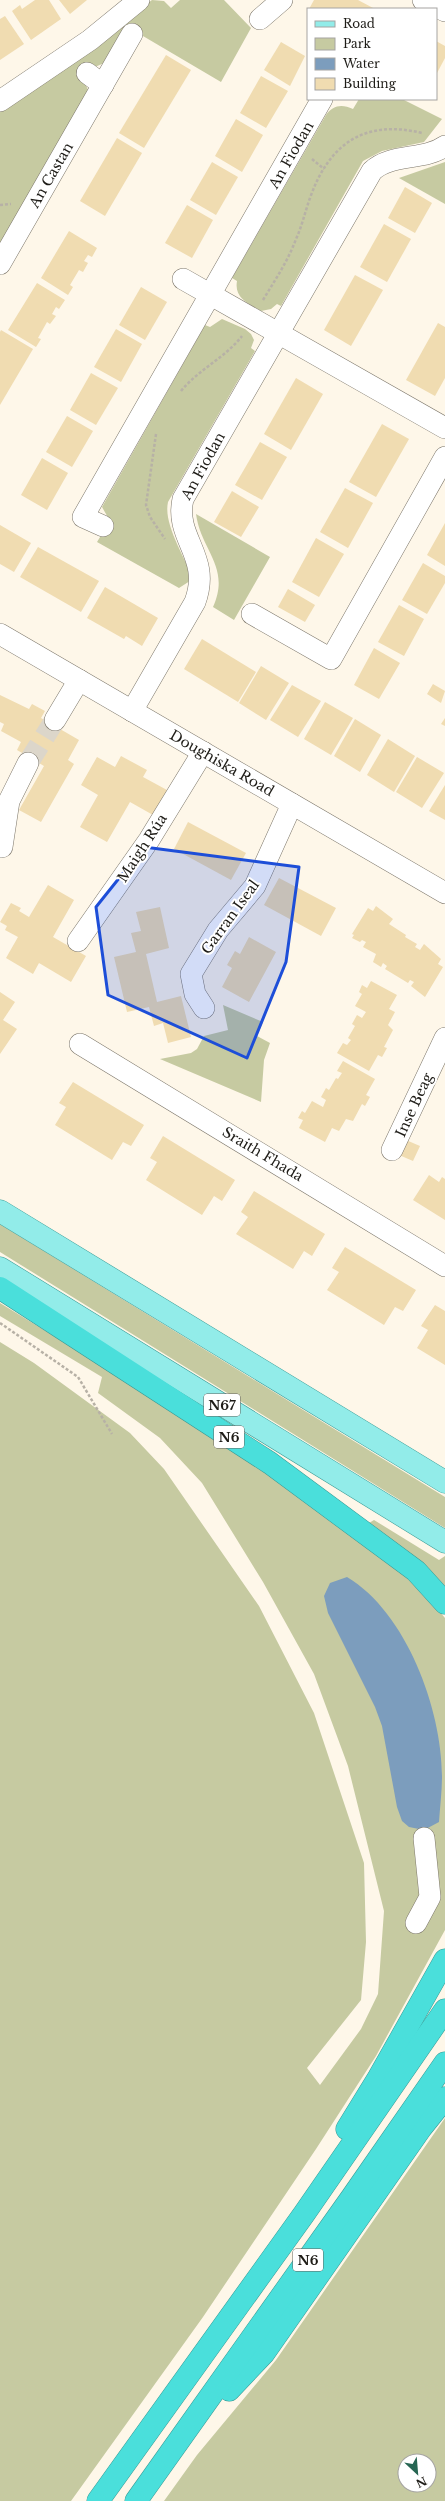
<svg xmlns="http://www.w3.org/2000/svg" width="445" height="2501" font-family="'Libre Baskerville',serif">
<rect width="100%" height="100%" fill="#fef7e9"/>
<g fill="#c6caa1" fill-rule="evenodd">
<polygon points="152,0 164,1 171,8 180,0 224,0 251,28 221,82 126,26 104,63 95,67 85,83 88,90 0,249 0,112"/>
<path d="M359 99H402L442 119 424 142 382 151 363 161 281 306 277 304 271 309 261 311C248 303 234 298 237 281L232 278 326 115C333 105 342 104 353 109Z"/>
<polygon points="445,162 445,204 399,178"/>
<path d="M222 319 245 329 251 334 254 340 251 348 255 351 168 502C163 524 185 557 193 579L179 588 97 542 110 521 102 507 205 325 210 327Z"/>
<path d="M196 514 270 557 234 620 213 607C231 567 201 551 196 514Z"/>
<polygon points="223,1005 263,1022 257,1036 270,1043 264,1060 261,1102 160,1059 191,1053 197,1049 204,1036 228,1030"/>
<polygon points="0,1224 445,1497 445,1528 0,1252"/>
<polygon points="0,1303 228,1443 378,1553 424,1593 445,1618 445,1930 376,2056 316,2149 203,2317 71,2501 0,2501 0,1342 34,1363 130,1433 164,1469 259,1606 314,1713 364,1863 366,1942 361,2000 307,2068 320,2085 361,2029 378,1994 384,1911 348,1766 314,1674 263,1582 202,1483 160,1438 98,1393 102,1377 0,1316"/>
<polygon points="374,1520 439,1560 445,1556 445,1586 369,1523"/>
<path d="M445 2118V2501H164L197 2455 276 2360ZM405 2461H429V2485H405Z"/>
</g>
<path fill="#7c9dbd" d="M347 1577C406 1612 442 1709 442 1776 442 1791 440 1807 439 1822L424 1830 409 1827 402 1821 397 1807 382 1726 375 1707 328 1613 324 1596 330 1583Z"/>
<g fill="#f0dcb1">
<polygon points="35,0 49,0 61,19 31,40 12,11 20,5 22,9"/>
<polygon points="59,0 87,0 70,14"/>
<polygon points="314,0 358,0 375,9 309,9"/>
<polygon points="5,16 24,44 0,60 0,19"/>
<polygon points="436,41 445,46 445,58 436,75"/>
<polygon points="281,42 305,56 290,86 264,70"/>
<polygon points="166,55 191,70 144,148 119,133"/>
<polygon points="261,76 288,91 266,128 240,113"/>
<polygon points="236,119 263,135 242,172 215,156"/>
<polygon points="117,138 142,153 105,216 80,201"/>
<polygon points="212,162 238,177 216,215 190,200"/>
<polygon points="405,187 432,203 415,233 388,218"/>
<polygon points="187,205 213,220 192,258 165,243"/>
<polygon points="384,224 411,239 387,282 360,267"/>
<polygon points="69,231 97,248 92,257 88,255 84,261 88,263 83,272 79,270 70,285 73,287 68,295 41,278"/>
<polygon points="355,275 383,290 351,346 324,330"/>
<polygon points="37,283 65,300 59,309 56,307 52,314 56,316 50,324 47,322 38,338 41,339 36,347 8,330"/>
<polygon points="141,287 167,302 145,340 119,325"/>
<polygon points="438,323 445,327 445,378 435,396 406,380"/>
<polygon points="116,329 142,344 121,382 94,367"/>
<polygon points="1,330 33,349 0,405 0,332"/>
<polygon points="91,373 118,388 96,425 70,410"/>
<polygon points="296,378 323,394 291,450 264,434"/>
<polygon points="67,416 93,431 72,467 46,452"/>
<polygon points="382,424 409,439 376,497 349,482"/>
<polygon points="260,442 287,457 262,500 235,485"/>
<polygon points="42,458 68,473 47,510 21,495"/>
<polygon points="345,488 373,503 348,548 320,532"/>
<polygon points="232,491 259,507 241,537 214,522"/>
<polygon points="445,523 445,566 427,555"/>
<polygon points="0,525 31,543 14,572 0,564"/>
<polygon points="316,538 344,554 319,597 292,582"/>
<polygon points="38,547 99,581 81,612 20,577"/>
<polygon points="423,563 445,576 445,583 427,614 402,600"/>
<polygon points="105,587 158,618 142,646 126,636 124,639 87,618"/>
<polygon points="288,589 315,605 305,622 278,607"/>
<polygon points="399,605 424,619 404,656 378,642"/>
<polygon points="202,639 256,672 238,702 184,669"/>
<polygon points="374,648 400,663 379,699 354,685"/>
<polygon points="261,666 289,683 266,720 239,703"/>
<polygon points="433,684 445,691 441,703 427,694"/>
<polygon points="292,685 321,701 298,737 270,720"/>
<polygon points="0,695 29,709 32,704 45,711 41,718 79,740 68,760 74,764 41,822 19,810 44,766 17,750 21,742 1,731 4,724 0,722"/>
<polygon points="325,702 353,718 331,755 304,739"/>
<polygon points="445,718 445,726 441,724"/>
<polygon points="355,719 381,735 360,772 334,756"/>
<polygon points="388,739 415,756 394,792 367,775"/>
<polygon points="121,756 147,770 143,777 167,790 153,815 130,802 107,842 80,827 98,795 81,785 97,757 115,767"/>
<polygon points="417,757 444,773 422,808 396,792"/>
<polygon points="445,785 445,820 429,811"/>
<polygon points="188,822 246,853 231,880 174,849"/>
<polygon points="279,878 336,908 321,936 264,905"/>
<polygon points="48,885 74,900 53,937 86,956 71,982 39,963 33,974 6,958 18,937 5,930 7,926 0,922 11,903 21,908 19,911 29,917"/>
<polygon points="376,906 393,919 389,924 406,935 405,937 417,944 415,947 420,950 424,944 441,959 438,964 443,967 425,997 411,986 414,982 410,980 408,983 385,969 387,966 383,963 381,967 373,962 376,954 363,947 366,942 362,940 360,942 352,938 354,935 352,934 368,908 373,911"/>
<polygon points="160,907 169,948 146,954 157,1002 181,996 191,1037 168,1043 163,1023 154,1026 149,1007 127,1012 114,957 136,952 131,933 141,931 136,912"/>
<polygon points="249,937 276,952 249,1002 222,987 232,968 227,965 235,951 240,954"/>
<polygon points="371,981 397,995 389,1009 395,1012 388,1025 393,1030 384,1047 387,1048 382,1057 378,1055 369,1071 337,1053 343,1043 347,1045 351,1040 348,1038 355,1026 352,1024 357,1015 362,1018 366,1012 355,1006 362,994 359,992 362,985 367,988"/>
<polygon points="0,992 15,1002 3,1020 17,1029 0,1054"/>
<polygon points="343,1061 375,1079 366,1095 370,1097 365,1106 362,1104 353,1121 346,1119 339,1131 332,1128 325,1142 299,1128 303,1120 298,1118 302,1111 305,1113 312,1101 323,1107 326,1100 321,1097 326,1088 329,1090 336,1078 338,1079 342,1073 337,1071"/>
<polygon points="73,1082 144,1125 131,1146 123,1142 112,1160 55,1125 66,1107 59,1103"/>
<polygon points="163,1136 235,1180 222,1201 214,1196 202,1215 146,1180 157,1162 150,1158"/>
<polygon points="406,1140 420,1146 413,1161 399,1155"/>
<polygon points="429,1175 439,1182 442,1177 445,1179 445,1220 413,1200"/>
<polygon points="254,1191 325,1234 312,1256 304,1251 293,1269 236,1234 248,1217 241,1212"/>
<polygon points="345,1247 416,1290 403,1311 395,1307 384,1325 327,1290 339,1272 332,1268"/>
<polygon points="435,1305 445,1311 445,1365 417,1348 428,1330 421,1326"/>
</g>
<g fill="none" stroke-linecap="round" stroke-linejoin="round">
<polyline stroke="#dcd6ca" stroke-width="21" stroke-dasharray="21 10" stroke-linecap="butt" points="28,763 55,720"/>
<defs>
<g id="minor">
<polyline points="423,0 445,11"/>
<polyline points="260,19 282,0"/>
<polyline points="87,73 103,85"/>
<polyline points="0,101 90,40 139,0"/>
<polyline points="0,264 132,34"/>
<polyline points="183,279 445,428"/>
<polyline points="103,526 83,517 322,99"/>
<polyline points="252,614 331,659 445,457"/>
<polyline points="0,634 445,893"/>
<path d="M132 711 195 602C212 556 174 539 183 499L372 171C391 153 424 161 445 146"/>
<polyline points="55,720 79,680"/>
<polyline points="2,847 9,801 28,763"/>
<polyline points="78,941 149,840 203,752"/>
<polyline points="204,1008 195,994 191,974 218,930 255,886 292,804"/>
<polyline points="80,1044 445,1266"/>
<polyline points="392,1150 445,1038"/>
<polyline points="416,1923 430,1897 424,1838"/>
</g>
<g id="major">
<polyline points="0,1211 445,1482"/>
<polyline points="0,1268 445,1542"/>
</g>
<g id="highway">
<polyline points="0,1288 270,1463 416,1571 445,1603"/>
<polyline points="347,2129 379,2077 445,1960"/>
<polyline points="229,2390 264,2353 421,2128 445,2098"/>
<polyline points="98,2501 304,2214 445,2010"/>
<polyline points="136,2501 352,2197 445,2063"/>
</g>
</defs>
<use href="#minor" stroke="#7d776b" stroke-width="22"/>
<use href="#major" stroke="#3b9b96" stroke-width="23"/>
<use href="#highway" stroke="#3b9b96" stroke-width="23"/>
<g stroke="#b7b1a6" stroke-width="2.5" stroke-dasharray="3 2" stroke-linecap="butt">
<polyline points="312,159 324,169"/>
<polyline points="0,205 11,204"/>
<path d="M263 300C275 280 288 261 296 239 302 226 305 212 310 198 329 144 364 119 422 133"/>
<path d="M181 391C199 369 225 358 242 336"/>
<polyline points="156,434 146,505 150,517 165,539"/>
<polyline points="0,1323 78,1377 112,1434"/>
</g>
<use href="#minor" stroke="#fff" stroke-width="21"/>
<use href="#major" stroke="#92ece9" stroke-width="22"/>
<use href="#highway" stroke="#4adfdb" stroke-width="22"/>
</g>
<path fill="#1d4ed8" fill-opacity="0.2" stroke="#1d4ed8" stroke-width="3" stroke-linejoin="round" d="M144 847 299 867 286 962 247 1058 108 995 96 907Z"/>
<g text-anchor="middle" stroke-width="4" stroke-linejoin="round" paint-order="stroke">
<g fill="#fff" stroke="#62605d" stroke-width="1">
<rect x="204" y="1394" width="36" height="22" rx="3"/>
<rect x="214" y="1426" width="30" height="22" rx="3"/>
<rect x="293" y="2249" width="30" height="22" rx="3"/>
</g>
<g font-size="13" font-weight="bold" fill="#1e1c17">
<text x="222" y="1410">N67</text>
<text x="229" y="1442">N6</text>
<text x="308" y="2265">N6</text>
</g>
<g font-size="14" fill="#1e1c17" stroke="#fff">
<text transform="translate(291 155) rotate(-60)" y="5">An Fiodan</text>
<text transform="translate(51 175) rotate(-60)" y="5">An Castan</text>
<text transform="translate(203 466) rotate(-61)" y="5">An Fiodan</text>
<text transform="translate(222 763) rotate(30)" y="5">Doughiska Road</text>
<text transform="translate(142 848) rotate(-57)" y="5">Maigh Rúa</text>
<text transform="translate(230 917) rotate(-54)" y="5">Garran Iseal</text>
<text transform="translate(414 1105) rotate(-65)" y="5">Inse Beag</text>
<text transform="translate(263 1154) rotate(31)" y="5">Sraith Fhada</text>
</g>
</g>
<rect x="307" y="8" width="130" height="92" fill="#ffffff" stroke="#a5a4a2"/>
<rect x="315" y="21" width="20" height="6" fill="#92ece9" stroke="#a5a4a2"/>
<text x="343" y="28" font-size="12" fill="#1e1c17">Road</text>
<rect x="315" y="38" width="20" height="12" fill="#c6caa1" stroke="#a5a4a2"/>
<text x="343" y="48" font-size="12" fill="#1e1c17">Park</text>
<rect x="315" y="58" width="20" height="12" fill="#7c9dbd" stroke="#a5a4a2"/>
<text x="343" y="68" font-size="12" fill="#1e1c17">Water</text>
<rect x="315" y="78" width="20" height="12" fill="#f0dcb1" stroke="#a5a4a2"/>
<text x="343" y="88" font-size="12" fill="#1e1c17">Building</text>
<g transform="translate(417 2473) rotate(154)"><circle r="19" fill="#ffffff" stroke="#a5a4a2"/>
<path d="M0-3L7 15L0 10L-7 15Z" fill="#276653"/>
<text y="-6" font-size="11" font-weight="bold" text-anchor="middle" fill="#1e1c17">N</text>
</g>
</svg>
